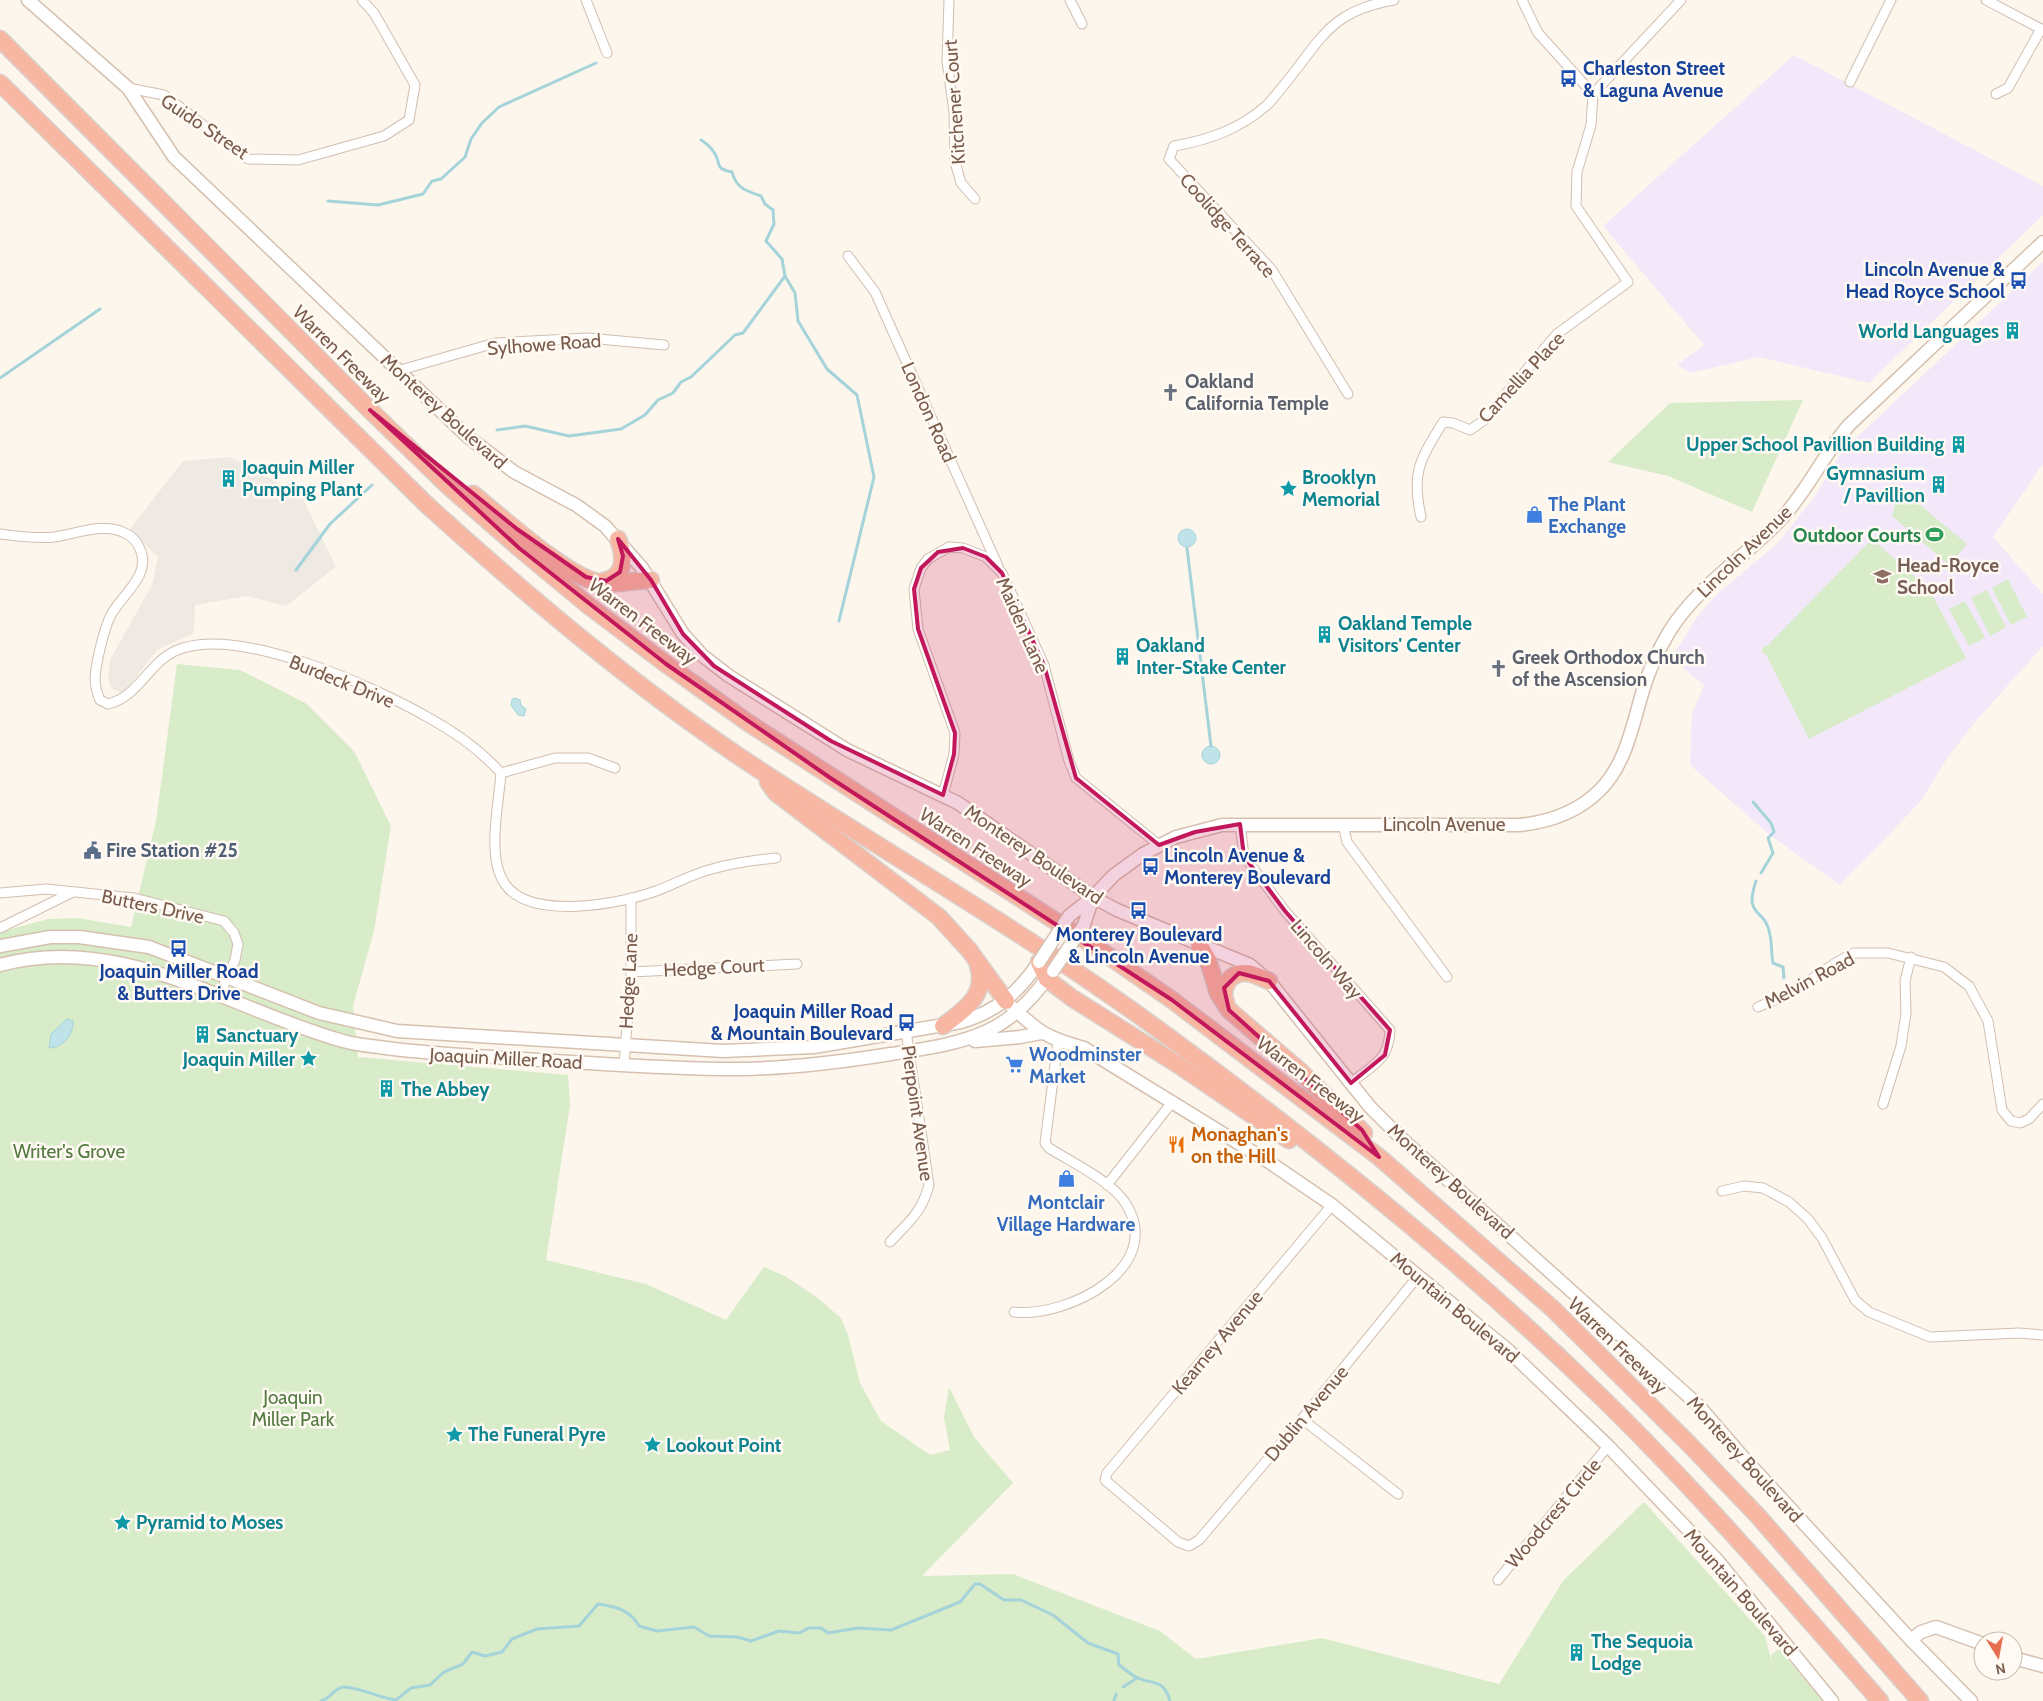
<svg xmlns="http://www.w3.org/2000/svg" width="2043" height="1701" font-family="Cabin,sans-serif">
<rect width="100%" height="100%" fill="#fdf6ec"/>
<polygon fill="#efe9e4" points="231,457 301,495 336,567 286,606 247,596 195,605 194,633 157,650 128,688 120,692 111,688 108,677 111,658 152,585 158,557 130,529 183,461"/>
<g fill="#f3e8fa">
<polygon points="1794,55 2043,186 2043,215 1869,383 1759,357 1690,373 1677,365 1704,345 1603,226"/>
<polygon points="2043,262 2043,464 1993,537 2043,594 2043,646 1975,722 1948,757 1920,802 1840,885 1770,835 1690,765 1692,714 1704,685 1671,658 1698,616 1715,596 1778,543 1815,496 1839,456 1853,441"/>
</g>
<g fill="#d8ecc9">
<polygon points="1803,400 1752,512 1668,476 1608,462 1670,403"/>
<polygon points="1902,490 1967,544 1949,565 1892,516 1897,497"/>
<polygon points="1872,539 1929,589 1966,658 1809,739 1766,655 1762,652 1762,648 1768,645"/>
<polygon points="2008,579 2027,617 2011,625 1992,588"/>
<polygon points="1987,590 2006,627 1990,636 1971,598"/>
<polygon points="1965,601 1985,638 1969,646 1949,609"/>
<polygon points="177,664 240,670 307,704 354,751 391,826 374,931 353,1006 358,1057 568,1075 570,1105 546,1260 646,1284 726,1320 764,1267 785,1276 815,1296 841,1318 848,1335 860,1383 881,1421 930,1455 950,1450 944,1418 949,1387 974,1437 1013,1483 922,1576 1013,1574 1160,1631 1196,1659 1322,1638 1499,1684 1563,1581 1644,1502 1765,1636 1773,1667 1771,1655 1779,1649 1823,1701 0,1701 0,932 48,919 78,918 131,927 156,821"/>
</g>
<g fill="#bfe3e8" stroke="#a5d3da">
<circle cx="1187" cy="538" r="9"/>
<polygon points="515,698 520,700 521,705 526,709 524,716 518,715 511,705 512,699"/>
<circle cx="1211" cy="755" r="9"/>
<path d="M67 1019 73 1021C74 1034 63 1048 49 1048L51 1034Z"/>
</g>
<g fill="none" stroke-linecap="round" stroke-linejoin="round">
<g stroke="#a5d3da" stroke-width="3">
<path d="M701 140C706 143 712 149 715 154 722 166 714 168 732 172 736 188 746 191 761 196L765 204 773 210 774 224 766 241 782 259 785 276 795 293 798 321 827 369 857 395 874 477 839 621"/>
<polyline points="328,201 378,205 423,194 432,181 441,179 465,157 471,139 482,123 499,107 596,63"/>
<polyline points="0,378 100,309"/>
<polyline points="497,430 525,426 569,436 621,429 645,415 658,400 673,393 681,382 691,377 735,335 743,333 785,276"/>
<polyline points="1187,548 1211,746"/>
<polyline points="296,570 330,524 372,485"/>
<polyline points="1753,802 1771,823 1774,832 1768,838 1773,853 1761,873"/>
<path d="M1756 881C1743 919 1766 907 1770 935 1772 944 1771 953 1773 963L1783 967 1784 978"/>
<polyline points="1123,1687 1137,1678"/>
<path d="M321 1701C330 1699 333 1689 343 1687 355 1686 380 1698 396 1700L411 1688 430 1685 444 1672 463 1664 472 1652 485 1656 502 1652 512 1639 537 1629 579 1626 598 1604C615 1607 630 1609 639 1626L657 1631 694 1627 709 1636 737 1637 751 1641 779 1631 799 1633 809 1628H821L828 1633 858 1628 891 1630 960 1602 975 1584H980L1004 1600H1021L1053 1615 1088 1643 1118 1654 1119 1665C1125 1669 1130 1674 1136 1677 1153 1686 1163 1677 1170 1701"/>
<polyline points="1114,1701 1116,1694"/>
</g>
<defs>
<g id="street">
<polyline points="586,0 607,53"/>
<polyline points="949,0 947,61 954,112 955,162 961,183 975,199"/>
<polyline points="1070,0 1082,24"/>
<polyline points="1986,0 2043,30"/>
<polyline points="1850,82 1891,0"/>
<polyline points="128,88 164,95 248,159 298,160 384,136 409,120 415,85 374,13 362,0"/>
<polyline points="1593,94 1681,0"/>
<polyline points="1996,94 2008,88 2041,29"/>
<polyline points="848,256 875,292 998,566"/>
<polyline points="397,371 495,343 588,338 664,345"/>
<path d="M1348 394 1272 270 1169 159 1174 146C1209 140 1240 129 1267 105 1273 99 1279 91 1284 85 1322 39 1329 11 1394 0"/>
<path d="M1421 517C1411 472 1420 460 1443 422L1453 423 1470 430 1483 421 1557 334 1628 282 1576 206 1577 172 1591 125 1593 94 1538 33 1522 0"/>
<path d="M0 534C17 536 36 539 54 537 76 534 104 522 125 533 132 536 137 542 140 549 152 575 122 594 111 615 104 628 96 663 95 678 95 686 97 693 100 700L108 704C138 697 149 663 175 651 234 623 376 687 429 718 455 732 481 751 501 773 499 804 486 857 505 884 530 921 620 904 656 891 675 884 692 874 712 869 733 863 754 860 776 858"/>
<polyline points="501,773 555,758 588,758 615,768"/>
<polyline points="943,795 954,754 955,733 918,629 914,589 921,568 928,559 949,547 963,548 986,557 1002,573 1044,665 1069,761 1076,778 1159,845"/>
<path d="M1240 824 1244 856 1285 911 1390 1030C1389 1061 1372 1065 1351 1083"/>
<polyline points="1343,824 1347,842 1447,977"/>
<polyline points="0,893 46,889 134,898 224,921 234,933 238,944 235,960 219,996"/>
<polyline points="0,928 73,892"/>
<polyline points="631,972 797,964"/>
<polyline points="1758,1007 1790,993 1837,962 1854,953 1888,953 1944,967 1969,986 1988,1021 2002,1110 2011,1121 2020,1123 2029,1119 2043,1104"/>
<polyline points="624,1065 631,972 631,898"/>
<polyline points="1883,1104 1901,1046 1906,1013 1905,981 1911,957"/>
<polyline points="1107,1185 1173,1101"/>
<polyline points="1722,1191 1744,1186 1763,1188 1789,1202 1808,1219 1822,1238 1855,1300 1869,1312 1930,1337 2019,1333 2043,1335"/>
<polyline points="1332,1205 1107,1473 1105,1480 1178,1542 1189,1546 1199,1540 1302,1419 1419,1275"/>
<path d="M890 1242C909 1222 922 1212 929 1185L906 1031"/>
<path d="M1014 1312C1067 1318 1166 1268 1126 1204 1112 1181 1071 1162 1049 1148L1045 1143 1058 1041"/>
<polyline points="1302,1419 1398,1494"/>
<polyline points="1498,1580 1608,1446"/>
</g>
<g id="secondary">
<polyline points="28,0 128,88 174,157 467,436 514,472 576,505 605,526 642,568 683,634 703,656 729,676 847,750 958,803 1093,897 1117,910 1250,965 1269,981 1370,1107 1400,1137 1697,1404 1742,1456 1911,1640 1971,1701"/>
<path d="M1069 916 1093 897 1114 875 1143 854 1176 837 1222 825H1519C1550 822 1578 812 1600 790 1627 763 1633 722 1644 687 1650 668 1659 649 1669 632 1698 585 1746 557 1783 517 1808 489 1824 454 1849 425L2043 242"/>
<polyline points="1084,925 1093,897"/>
<path d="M0 946 50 937H79L149 947 319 1013 397 1031 723 1051 814 1047 961 1022C996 1012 1019 992 1039 962"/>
<path d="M0 965C122 932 229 1009 343 1041 357 1045 372 1046 386 1048 432 1054 477 1056 523 1059 589 1063 655 1068 721 1069 778 1070 835 1063 891 1054 922 1049 957 1045 987 1031 1014 1019 1034 997 1051 973"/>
<path d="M1012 1007C1040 1033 1047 1038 1084 1048L1269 1162 1332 1205 1509 1351 1608 1446 1718 1561 1832 1701"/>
<polyline points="975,1041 1020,1037 1041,1033"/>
<polyline points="1911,1640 1921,1632 1936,1627 1983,1644"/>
<polyline points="2013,1658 2043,1666"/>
</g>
<g id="highway">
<polyline points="0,39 370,410 448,486 519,548 589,606 666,664 747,722 1094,946 1172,1000 1379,1157 1553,1309 1689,1444 1757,1515 1920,1701"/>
<path d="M0 83 427 505C532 600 642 693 761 771 893 857 1031 936 1159 1030 1313 1142 1461 1261 1597 1393 1698 1491 1788 1596 1880 1701"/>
<path d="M473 494C502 517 564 574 597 582 614 586 633 580 651 580"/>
<path d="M604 581C626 576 625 557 618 539"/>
<polyline points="768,782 776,793 939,917 969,950 1006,1001"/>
<polyline points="1199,944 1208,960 1218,993 1229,1010 1300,1071 1364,1133"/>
<polyline points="1039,962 1047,979 1072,998 1177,1064 1289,1140"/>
<path d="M1226 1003C1220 989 1229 972 1246 973 1254 973 1261 978 1269 981"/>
<path d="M943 1026C964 1010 988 995 978 965"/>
</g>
</defs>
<use href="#street" stroke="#d1beb0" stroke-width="11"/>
<use href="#secondary" stroke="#d6c0b0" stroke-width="15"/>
<use href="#highway" stroke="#dad1cd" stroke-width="19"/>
<use href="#street" stroke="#fff" stroke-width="9"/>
<use href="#secondary" stroke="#fff" stroke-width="12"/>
<use href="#highway" stroke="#f7b7a3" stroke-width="16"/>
<defs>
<g id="secondary-bridge">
<polyline points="1039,962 1069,916"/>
<polyline points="1053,971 1084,925"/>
</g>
</defs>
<use href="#secondary-bridge" stroke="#d6c0b0" stroke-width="15" stroke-linecap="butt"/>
<use href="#secondary-bridge" stroke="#fff" stroke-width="12"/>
</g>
<path fill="#c2185b" fill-opacity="0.2" stroke="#c2185b" stroke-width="4" stroke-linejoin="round" d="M370 410 517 529 586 577 606 581 620 572 623 556 618 539 651 580 683 634 714 666 831 741 943 795 954 754 955 733 918 629 914 589 921 568 938 552 963 548 986 557 1002 573 1044 665 1076 778 1159 845 1195 832 1240 824 1244 856 1285 911 1390 1030 1385 1055 1351 1083 1269 981 1239 973 1224 988 1229 1010 1362 1130 1379 1157 1172 1000 829 777 666 664 519 548Z"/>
<defs>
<symbol id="bus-bare" viewBox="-9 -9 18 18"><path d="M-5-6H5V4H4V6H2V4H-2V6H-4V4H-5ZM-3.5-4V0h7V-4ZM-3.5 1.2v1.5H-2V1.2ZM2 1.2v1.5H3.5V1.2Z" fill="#1a4fb4" stroke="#fffaf3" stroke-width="2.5" paint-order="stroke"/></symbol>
<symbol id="building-bare" viewBox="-9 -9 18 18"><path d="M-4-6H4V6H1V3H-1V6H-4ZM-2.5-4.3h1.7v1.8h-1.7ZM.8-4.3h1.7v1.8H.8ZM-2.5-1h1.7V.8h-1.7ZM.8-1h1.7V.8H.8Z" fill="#0f9aa8" stroke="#fffaf3" stroke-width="2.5" paint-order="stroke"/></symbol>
<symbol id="church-bare" viewBox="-9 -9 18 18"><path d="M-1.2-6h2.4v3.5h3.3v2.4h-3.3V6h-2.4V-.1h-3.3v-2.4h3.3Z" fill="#6b7280" stroke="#fffaf3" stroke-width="2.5" paint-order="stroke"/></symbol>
<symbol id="sight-bare" viewBox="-9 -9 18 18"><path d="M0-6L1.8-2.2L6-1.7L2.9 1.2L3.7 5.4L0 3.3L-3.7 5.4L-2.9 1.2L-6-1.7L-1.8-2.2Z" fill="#0f9aa8" stroke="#fffaf3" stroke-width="2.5" paint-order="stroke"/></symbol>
<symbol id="shop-bare" viewBox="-9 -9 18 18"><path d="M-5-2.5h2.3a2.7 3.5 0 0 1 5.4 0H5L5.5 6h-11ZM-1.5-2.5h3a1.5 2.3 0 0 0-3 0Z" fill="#3f7fe0" stroke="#fffaf3" stroke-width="2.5" paint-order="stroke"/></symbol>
<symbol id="stadium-bare" viewBox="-9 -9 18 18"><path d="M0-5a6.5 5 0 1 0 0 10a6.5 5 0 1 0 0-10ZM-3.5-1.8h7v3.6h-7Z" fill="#2e9e5b" stroke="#fffaf3" stroke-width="2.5" paint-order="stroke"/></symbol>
<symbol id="school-bare" viewBox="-9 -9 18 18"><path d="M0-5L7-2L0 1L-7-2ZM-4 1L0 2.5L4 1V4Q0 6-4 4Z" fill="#8d6e63" stroke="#fffaf3" stroke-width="2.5" paint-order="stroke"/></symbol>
<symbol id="civic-bare" viewBox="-9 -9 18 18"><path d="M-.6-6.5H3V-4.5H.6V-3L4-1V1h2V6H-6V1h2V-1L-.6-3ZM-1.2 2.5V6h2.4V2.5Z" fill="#5c6f8a" stroke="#fffaf3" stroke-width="2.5" paint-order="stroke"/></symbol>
<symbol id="supermarket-bare" viewBox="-9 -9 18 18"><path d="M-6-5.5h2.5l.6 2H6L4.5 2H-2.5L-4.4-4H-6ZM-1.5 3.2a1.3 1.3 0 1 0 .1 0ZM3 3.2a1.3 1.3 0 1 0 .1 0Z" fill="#3f7fe0" stroke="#fffaf3" stroke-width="2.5" paint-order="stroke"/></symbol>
<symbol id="restaurant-bare" viewBox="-9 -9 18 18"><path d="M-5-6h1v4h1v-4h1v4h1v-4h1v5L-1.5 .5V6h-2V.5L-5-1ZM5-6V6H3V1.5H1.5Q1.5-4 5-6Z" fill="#e8710a" stroke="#fffaf3" stroke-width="2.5" paint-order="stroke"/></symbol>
</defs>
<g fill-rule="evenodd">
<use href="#bus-bare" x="1556" y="66" width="25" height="25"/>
<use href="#bus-bare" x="2006" y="268" width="25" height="25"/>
<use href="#building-bare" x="2000" y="318" width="25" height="25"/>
<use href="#church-bare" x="1158" y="380" width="25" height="25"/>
<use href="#building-bare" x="1946" y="432" width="25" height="25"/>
<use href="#building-bare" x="216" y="466" width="25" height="25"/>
<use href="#building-bare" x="1926" y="472" width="25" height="25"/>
<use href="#sight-bare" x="1276" y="476" width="25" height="25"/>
<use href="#shop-bare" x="1522" y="502" width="25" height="25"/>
<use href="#stadium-bare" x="1922" y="522" width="25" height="25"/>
<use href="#school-bare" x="1870" y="564" width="25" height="25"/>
<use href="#building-bare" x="1312" y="622" width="25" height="25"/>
<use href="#building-bare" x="1110" y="644" width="25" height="25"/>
<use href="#church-bare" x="1486" y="656" width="25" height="25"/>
<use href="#civic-bare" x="80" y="838" width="25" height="25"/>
<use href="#bus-bare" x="1138" y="854" width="25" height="25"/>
<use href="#bus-bare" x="1126" y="898" width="25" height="25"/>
<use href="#bus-bare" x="166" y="936" width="25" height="25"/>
<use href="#bus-bare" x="894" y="1010" width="25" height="25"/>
<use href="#building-bare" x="190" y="1022" width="25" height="25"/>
<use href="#sight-bare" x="296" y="1046" width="25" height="25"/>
<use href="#supermarket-bare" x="1002" y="1052" width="25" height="25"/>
<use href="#building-bare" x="374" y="1076" width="25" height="25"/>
<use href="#restaurant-bare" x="1164" y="1132" width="25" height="25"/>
<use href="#shop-bare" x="1054" y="1166" width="25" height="25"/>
<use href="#sight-bare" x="442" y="1422" width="25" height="25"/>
<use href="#sight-bare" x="640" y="1432" width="25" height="25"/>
<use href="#sight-bare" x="110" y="1510" width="25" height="25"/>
<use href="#building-bare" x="1564" y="1640" width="25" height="25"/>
</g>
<g text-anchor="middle" stroke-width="5" stroke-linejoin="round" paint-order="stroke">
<g font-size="19" font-weight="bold" fill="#164399" stroke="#fffaf3" text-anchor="start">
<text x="1583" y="75">Charleston Street<tspan x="1583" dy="22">&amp; Laguna Avenue</tspan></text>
<text x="2005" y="276" text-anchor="end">Lincoln Avenue &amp;<tspan x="2005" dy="22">Head Royce School</tspan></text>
<text x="1164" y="862">Lincoln Avenue &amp;<tspan x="1164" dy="22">Monterey Boulevard</tspan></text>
<text x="1139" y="941" text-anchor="middle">Monterey Boulevard<tspan x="1139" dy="22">&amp; Lincoln Avenue</tspan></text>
<text x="179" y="978" text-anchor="middle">Joaquin Miller Road<tspan x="179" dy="22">&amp; Butters Drive</tspan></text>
<text x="893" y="1018" text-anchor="end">Joaquin Miller Road<tspan x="893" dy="22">&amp; Mountain Boulevard</tspan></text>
</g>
<g font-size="19" fill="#7a5c4d" stroke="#fffaf3">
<text transform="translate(954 102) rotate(-94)" y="7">Kitchener Court</text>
<text transform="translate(205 126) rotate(34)" y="7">Guido Street</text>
<text transform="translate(1228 225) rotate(48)" y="7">Coolidge Terrace</text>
<text transform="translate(544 344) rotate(-4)" y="7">Sylhowe Road</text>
<text transform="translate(342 354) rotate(45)" y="7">Warren Freeway</text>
<text transform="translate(1521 377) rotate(-47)" y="7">Camellia Place</text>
<text transform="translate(444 411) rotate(42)" y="7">Monterey Boulevard</text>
<text transform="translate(929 412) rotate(66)" y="7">London Road</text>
<text transform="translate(1744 551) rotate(-44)" y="7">Lincoln Avenue</text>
<text transform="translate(643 621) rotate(37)" y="7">Warren Freeway</text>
<text transform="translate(1023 625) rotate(66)" y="7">Maiden Lane</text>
<text transform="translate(342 681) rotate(22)" y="7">Burdeck Drive</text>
<text x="1444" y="831">Lincoln Avenue</text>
<text transform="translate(976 847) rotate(33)" y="7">Warren Freeway</text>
<text transform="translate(1034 854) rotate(34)" y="7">Monterey Boulevard</text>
<text transform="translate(153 906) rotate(12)" y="7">Butters Drive</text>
<text transform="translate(1327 959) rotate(49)" y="7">Lincoln Way</text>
<text transform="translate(714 967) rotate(-3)" y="7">Hedge Court</text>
<text transform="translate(1809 980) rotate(-28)" y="7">Melvin Road</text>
<text transform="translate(628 981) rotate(-87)" y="7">Hedge Lane</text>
<text transform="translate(506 1058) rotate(3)" y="7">Joaquin Miller Road</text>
<text transform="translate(1311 1079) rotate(37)" y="7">Warren Freeway</text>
<text transform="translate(918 1113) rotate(82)" y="7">Pierpoint Avenue</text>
<text transform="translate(1451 1181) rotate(42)" y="7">Monterey Boulevard</text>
<text transform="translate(1455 1307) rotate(40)" y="7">Mountain Boulevard</text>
<text transform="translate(1217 1342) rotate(-50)" y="7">Kearney Avenue</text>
<text transform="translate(1618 1345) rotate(44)" y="7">Warren Freeway</text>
<text transform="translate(1306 1413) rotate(-50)" y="7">Dublin Avenue</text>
<text transform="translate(1745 1459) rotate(48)" y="7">Monterey Boulevard</text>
<text transform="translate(1553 1513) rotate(-50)" y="7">Woodcrest Circle</text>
<text transform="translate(1741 1592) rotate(49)" y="7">Mountain Boulevard</text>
</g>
<g font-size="19" font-weight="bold" fill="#0d838f" stroke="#fffaf3" text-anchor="start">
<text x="1999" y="338" text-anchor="end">World Languages</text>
<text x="1944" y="451" text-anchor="end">Upper School Pavillion Building</text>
<text x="242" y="474">Joaquin Miller<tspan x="242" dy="22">Pumping Plant</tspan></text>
<text x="1925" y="480" text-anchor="end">Gymnasium<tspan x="1925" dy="22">/ Pavillion</tspan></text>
<text x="1302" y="484">Brooklyn<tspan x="1302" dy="22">Memorial</tspan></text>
<text x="1338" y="630">Oakland Temple<tspan x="1338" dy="22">Visitors' Center</tspan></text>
<text x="1136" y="652">Oakland<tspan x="1136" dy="22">Inter-Stake Center</tspan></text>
<text x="216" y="1042">Sanctuary</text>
<text x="295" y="1066" text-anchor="end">Joaquin Miller</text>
<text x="401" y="1096">The Abbey</text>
<text x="468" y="1441">The Funeral Pyre</text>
<text x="666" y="1452">Lookout Point</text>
<text x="136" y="1529">Pyramid to Moses</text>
<text x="1591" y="1648">The Sequoia<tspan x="1591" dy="22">Lodge</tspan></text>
</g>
<g font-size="19" font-weight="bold" fill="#5b616d" stroke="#fffaf3" text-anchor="start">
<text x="1185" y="388">Oakland<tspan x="1185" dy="22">California Temple</tspan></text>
<text x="1512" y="664">Greek Orthodox Church<tspan x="1512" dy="22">of the Ascension</tspan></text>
</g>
<g font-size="19" font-weight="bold" fill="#366cbe" stroke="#fffaf3" text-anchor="start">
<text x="1548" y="511">The Plant<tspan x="1548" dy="22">Exchange</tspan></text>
<text x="1029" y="1061">Woodminster<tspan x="1029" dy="22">Market</tspan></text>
<text x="1066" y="1209" text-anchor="middle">Montclair<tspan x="1066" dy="22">Village Hardware</tspan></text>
</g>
<g font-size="19" font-weight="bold" fill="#27864d" stroke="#fffaf3" text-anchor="end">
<text x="1921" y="542">Outdoor Courts</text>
</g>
<g font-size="19" font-weight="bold" fill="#785e54" stroke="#fffaf3" text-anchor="start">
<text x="1897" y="572">Head-Royce<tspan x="1897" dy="22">School</tspan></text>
</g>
<g font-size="19" font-weight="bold" fill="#4e5e75" stroke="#fffaf3" text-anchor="start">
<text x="106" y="857">Fire Station #25</text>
</g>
<g font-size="19" font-weight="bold" fill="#c56008" stroke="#fffaf3" text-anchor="start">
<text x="1191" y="1141">Monaghan's<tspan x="1191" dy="22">on the Hill</tspan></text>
</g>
<g font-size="19" fill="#537a41" stroke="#fffaf3">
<text x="69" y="1158">Writer's Grove</text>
<text x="293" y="1404">Joaquin<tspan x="293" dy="22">Miller Park</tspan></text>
</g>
</g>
<g transform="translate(1998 1656) rotate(169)"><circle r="24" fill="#fffaf3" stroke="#cabbb1"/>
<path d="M0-4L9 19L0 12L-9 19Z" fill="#e76f51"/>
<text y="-8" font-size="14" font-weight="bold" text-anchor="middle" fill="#7a5c4d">N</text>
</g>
</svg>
